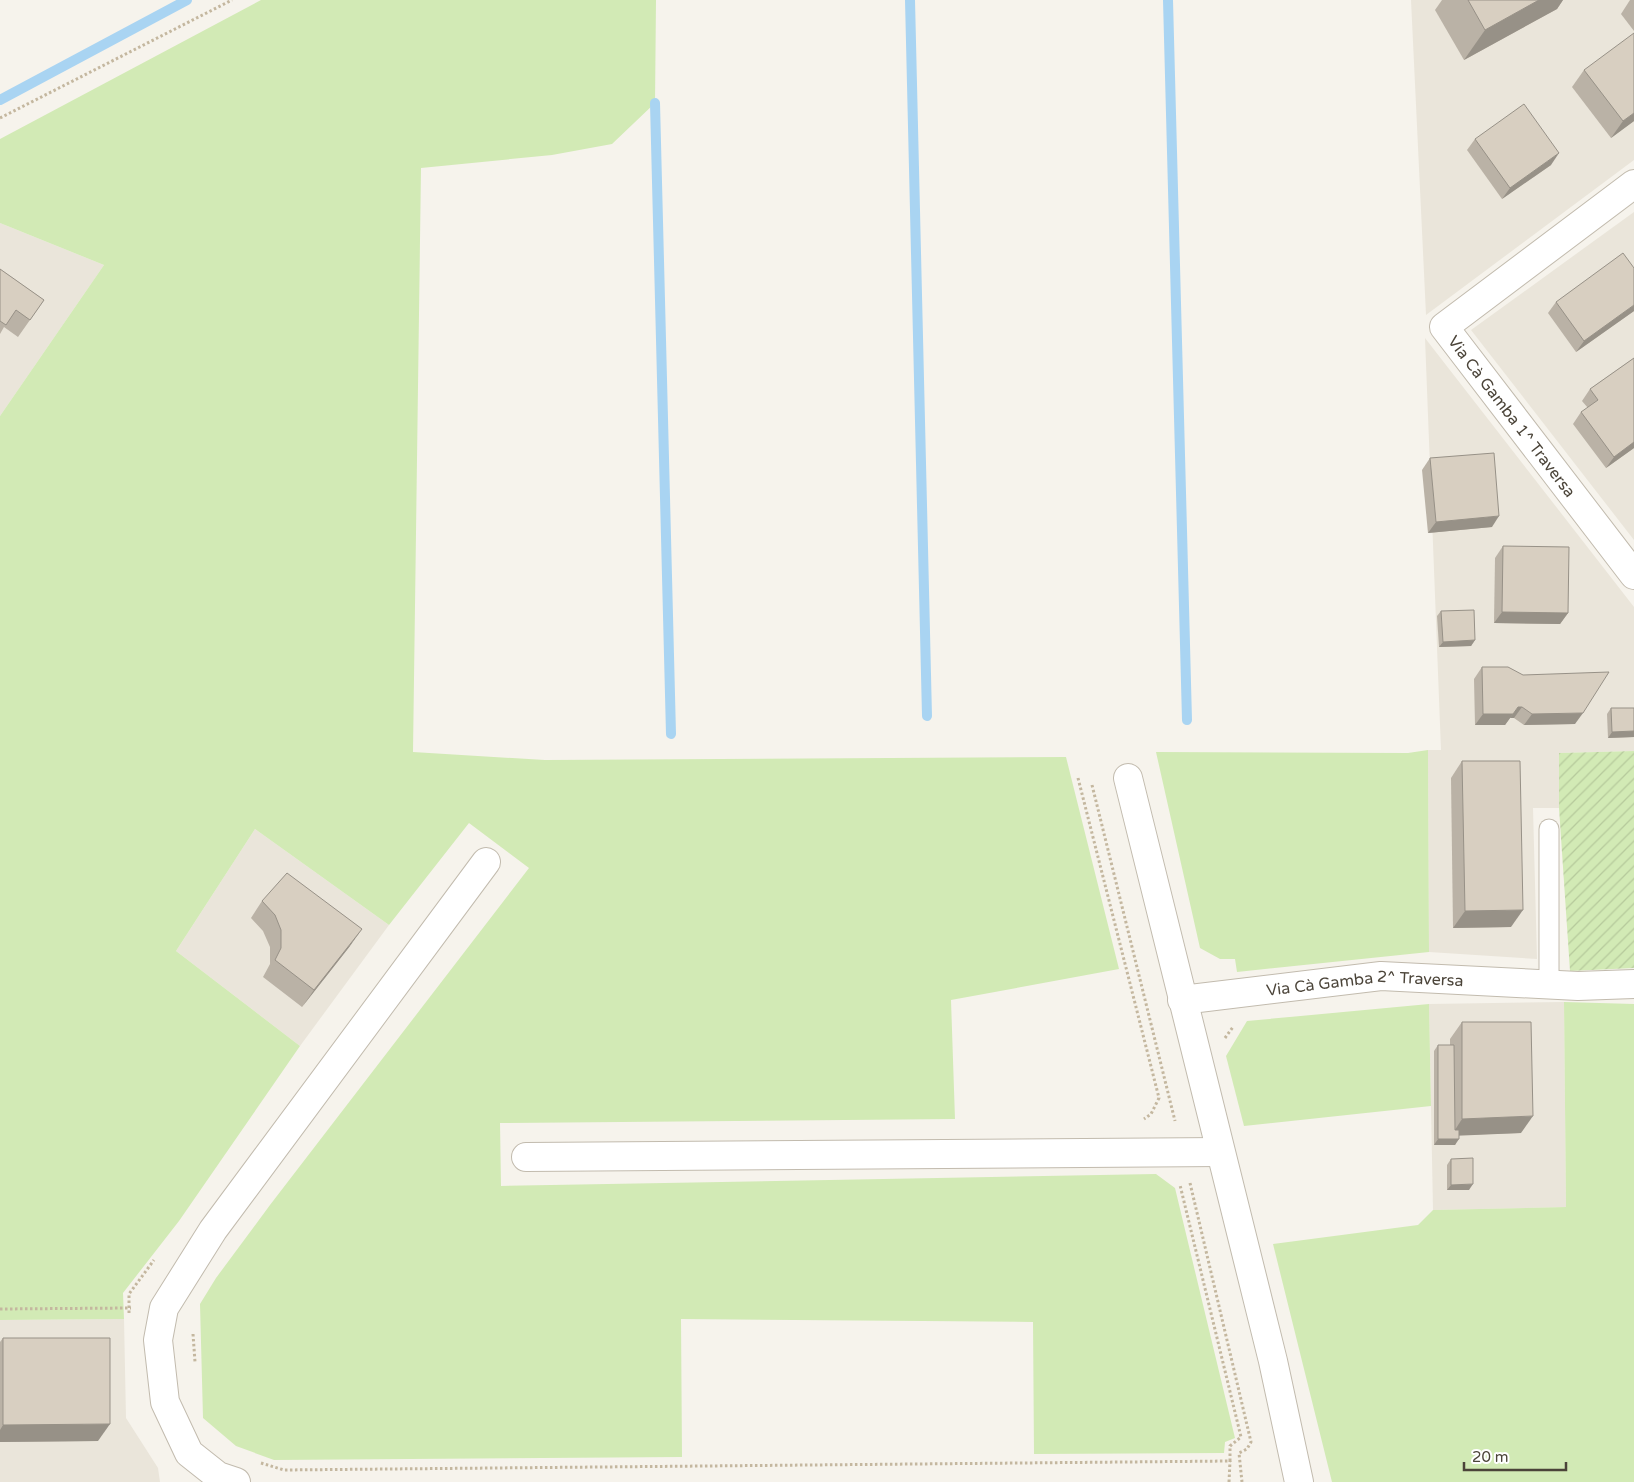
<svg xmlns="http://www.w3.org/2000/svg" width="1634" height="1482" font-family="'Varela Round',sans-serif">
<defs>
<pattern id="garden-furrows" width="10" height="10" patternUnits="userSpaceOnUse" patternTransform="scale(1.25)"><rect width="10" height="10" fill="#d2eab5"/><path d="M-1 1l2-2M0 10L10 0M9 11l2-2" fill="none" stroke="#b6ca9c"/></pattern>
</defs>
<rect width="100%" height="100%" fill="#f6f3ec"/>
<g fill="#eae5da">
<polygon points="1411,0 1634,0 1634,160 1426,315"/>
<polygon points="1634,212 1634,540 1471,330"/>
<polygon points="0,223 104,265 0,416"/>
<polygon points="1425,338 1634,607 1634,751 1559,753 1559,808 1533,808 1537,959 1429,952 1428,750 1441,750"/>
<polygon points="255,829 389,925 300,1046 176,951"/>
<polygon points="1564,1002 1566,1207 1433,1210 1429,1004"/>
<polygon points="124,1319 126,1418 158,1468 160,1482 0,1482 0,1320"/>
</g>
<g fill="#d2eab5">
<polygon points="261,0 656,0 655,103 612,144 552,155 421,168 413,752 545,760 1066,757 1119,969 951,1000 955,1119 500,1123 501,1186 1156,1174 1175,1188 1235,1438 1225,1442 1224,1453 1034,1454 1033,1322 681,1319 682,1457 274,1460 236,1446 203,1418 200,1304 216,1278 270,1205 529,868 469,823 389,925 255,829 176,951 300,1046 179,1221 123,1293 124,1319 0,1320 0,416 104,265 0,223 0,139"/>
<polygon points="1428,750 1429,952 1237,972 1235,959 1220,959 1200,948 1156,752 1408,753"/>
<polygon points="1564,1002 1634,1004 1634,1482 1332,1482 1273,1244 1418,1225 1433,1210 1566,1207"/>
<polygon points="1429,1004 1431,1106 1244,1126 1226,1056 1247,1021"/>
</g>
<polygon fill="url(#garden-furrows)" points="1634,751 1634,968 1570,971 1559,808 1559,753"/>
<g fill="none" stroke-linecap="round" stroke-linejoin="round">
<g stroke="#a9d4f2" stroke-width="10">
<polyline points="910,0 927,716"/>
<polyline points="1168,0 1187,720"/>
<polyline points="0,100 187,0"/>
<polyline points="655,103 671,734"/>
</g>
<defs>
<polyline id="service" points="1549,829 1549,984"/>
<g id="minor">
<path id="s1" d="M1634 184 1444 327 1634 575"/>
<polyline points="1128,778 1273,1361 1299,1482"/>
<path id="s2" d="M1182 1000 1381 976 1578 986 1634 984"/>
<polyline points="526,1157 1220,1152"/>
<polyline points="236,1482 218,1476 189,1453 165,1402 158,1340 164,1308 213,1230 486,862"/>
</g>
</defs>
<use href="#service" stroke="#c2bbae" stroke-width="21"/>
<use href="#minor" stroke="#c2bbae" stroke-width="30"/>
<g stroke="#c4b79f" stroke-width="3" stroke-dasharray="2.5 2.5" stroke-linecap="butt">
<polyline points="0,118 232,0"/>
<polyline points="1078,778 1159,1098 1151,1114 1144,1119"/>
<polyline points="1092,785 1175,1121"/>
<polyline points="1225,1038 1233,1027"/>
<polyline points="1190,1183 1251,1442 1247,1449 1239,1453 1242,1482"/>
<polyline points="0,1309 131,1308"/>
<polyline points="129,1313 129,1294 154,1260"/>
<polyline points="193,1334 195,1362"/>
<polyline points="261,1463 284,1470 1230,1461 1230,1446 1241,1437 1180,1185"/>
<polyline points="1229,1482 1230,1461"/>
</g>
<use href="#service" stroke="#fff" stroke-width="19"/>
<use href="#minor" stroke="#fff" stroke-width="28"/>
</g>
<g fill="#bab2a6">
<polygon points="1442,0 1563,0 1557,9 1464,60 1435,10"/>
<polygon points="1630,0 1634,0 1634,31 1621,14"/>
<polygon points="1584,70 1634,121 1611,138 1572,87"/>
<polygon points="1475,139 1551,165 1502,199 1467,150"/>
<polygon points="0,269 44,300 18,337 4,327 0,334"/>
<polygon points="1556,302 1634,311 1576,352 1548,313"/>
<polygon points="1634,358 1634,448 1606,468 1573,424 1581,412 1588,408 1582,401 1590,389"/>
<polygon points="1430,458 1492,527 1428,533 1422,470"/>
<polygon points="1503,546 1568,613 1560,624 1494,623 1495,558"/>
<polygon points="1441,611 1475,640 1471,646 1439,647 1437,616"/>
<polygon points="1482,667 1575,724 1524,725 1514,718 1510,718 1505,725 1475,725 1474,679"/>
<polygon points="1611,708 1634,708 1634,737 1608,738 1607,714"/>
<polygon points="1462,761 1511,927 1453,928 1451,778"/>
<polygon points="262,901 350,946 302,1007 263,977 270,964 270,947 263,931 251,918"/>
<polygon points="1462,1022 1521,1133 1459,1135 1455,1145 1434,1145 1434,1051 1438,1045 1450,1045 1450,1039"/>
<polygon points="1451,1159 1469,1190 1447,1190 1447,1165"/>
<polygon points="3,1338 98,1441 0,1442 0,1342"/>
</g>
<g fill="#979187">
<polygon points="1539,0 1563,0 1557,9 1464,60 1485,30"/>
<polygon points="1634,113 1634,121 1611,138 1623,121"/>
<polygon points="1559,153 1551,165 1502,199 1510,188"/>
<polygon points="1634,305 1634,311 1576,352 1584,341"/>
<polygon points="1634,442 1634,448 1606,468 1614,457"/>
<polygon points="1499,516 1492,527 1428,533 1436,522"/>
<polygon points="1502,612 1568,613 1560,624 1494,623"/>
<polygon points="1475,640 1471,646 1439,647 1443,642"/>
<polygon points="1518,707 1522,707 1514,718 1510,718"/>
<polygon points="1583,713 1575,724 1524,725 1532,714"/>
<polygon points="1483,714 1513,714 1505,725 1475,725"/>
<polygon points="1634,731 1634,737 1608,738 1612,732"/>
<polygon points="1523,910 1511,927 1453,928 1465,911"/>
<polygon points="362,929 350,946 302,1007 314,990"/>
<polygon points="1533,1116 1521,1133 1451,1136 1462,1119"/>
<polygon points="1438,1139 1459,1139 1455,1145 1434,1145"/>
<polygon points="1473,1184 1469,1190 1447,1190 1451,1185"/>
<polygon points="110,1424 98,1441 0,1442 0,1430 3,1425"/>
</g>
<g fill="#d8cfc1" stroke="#979187">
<polygon points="1468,0 1539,0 1485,30"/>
<polygon points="1634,33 1634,113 1623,121 1584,70"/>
<polygon points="1524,104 1559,153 1510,188 1475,139"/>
<polygon points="1623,253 1634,268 1634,305 1584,341 1556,302"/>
<polygon points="0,269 44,300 30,320 16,310 6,325 0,321"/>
<polygon points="1634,358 1634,442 1614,457 1581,412 1598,400 1590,389"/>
<polygon points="1494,453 1499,516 1436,522 1430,458"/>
<polygon points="1503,546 1569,547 1568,613 1502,612"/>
<polygon points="1474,610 1475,640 1443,642 1441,611"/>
<polygon points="1482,667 1508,667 1523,675 1609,672 1583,713 1532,714 1522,707 1518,707 1513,714 1483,714"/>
<polygon points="1611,708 1634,708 1634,731 1612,732"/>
<polygon points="1462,761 1520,761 1523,910 1465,911"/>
<polygon points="287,873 362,929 314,990 275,960 281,948 281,930 275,915 262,901"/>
<polygon points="1462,1022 1531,1022 1533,1116 1462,1119"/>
<polygon points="1438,1045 1454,1045 1455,1130 1459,1130 1459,1139 1438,1139"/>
<polygon points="1473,1158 1473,1184 1451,1185 1451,1159"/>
<polygon points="3,1338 110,1338 110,1424 3,1425"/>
</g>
<g text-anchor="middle" stroke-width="4.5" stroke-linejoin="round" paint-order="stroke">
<g font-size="16" fill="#4b4439" stroke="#fff">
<text dy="6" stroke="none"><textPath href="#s1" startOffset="350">Via Cà Gamba 1^ Traversa</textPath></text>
<text dy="6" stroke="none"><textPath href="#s2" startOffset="184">Via Cà Gamba 2^ Traversa</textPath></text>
</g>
</g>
<path d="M1464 1462v8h102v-8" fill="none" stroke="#4b4439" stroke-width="2.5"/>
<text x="1472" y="1462" font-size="15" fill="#4b4439" stroke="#ffffff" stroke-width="4" paint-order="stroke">20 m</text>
</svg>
